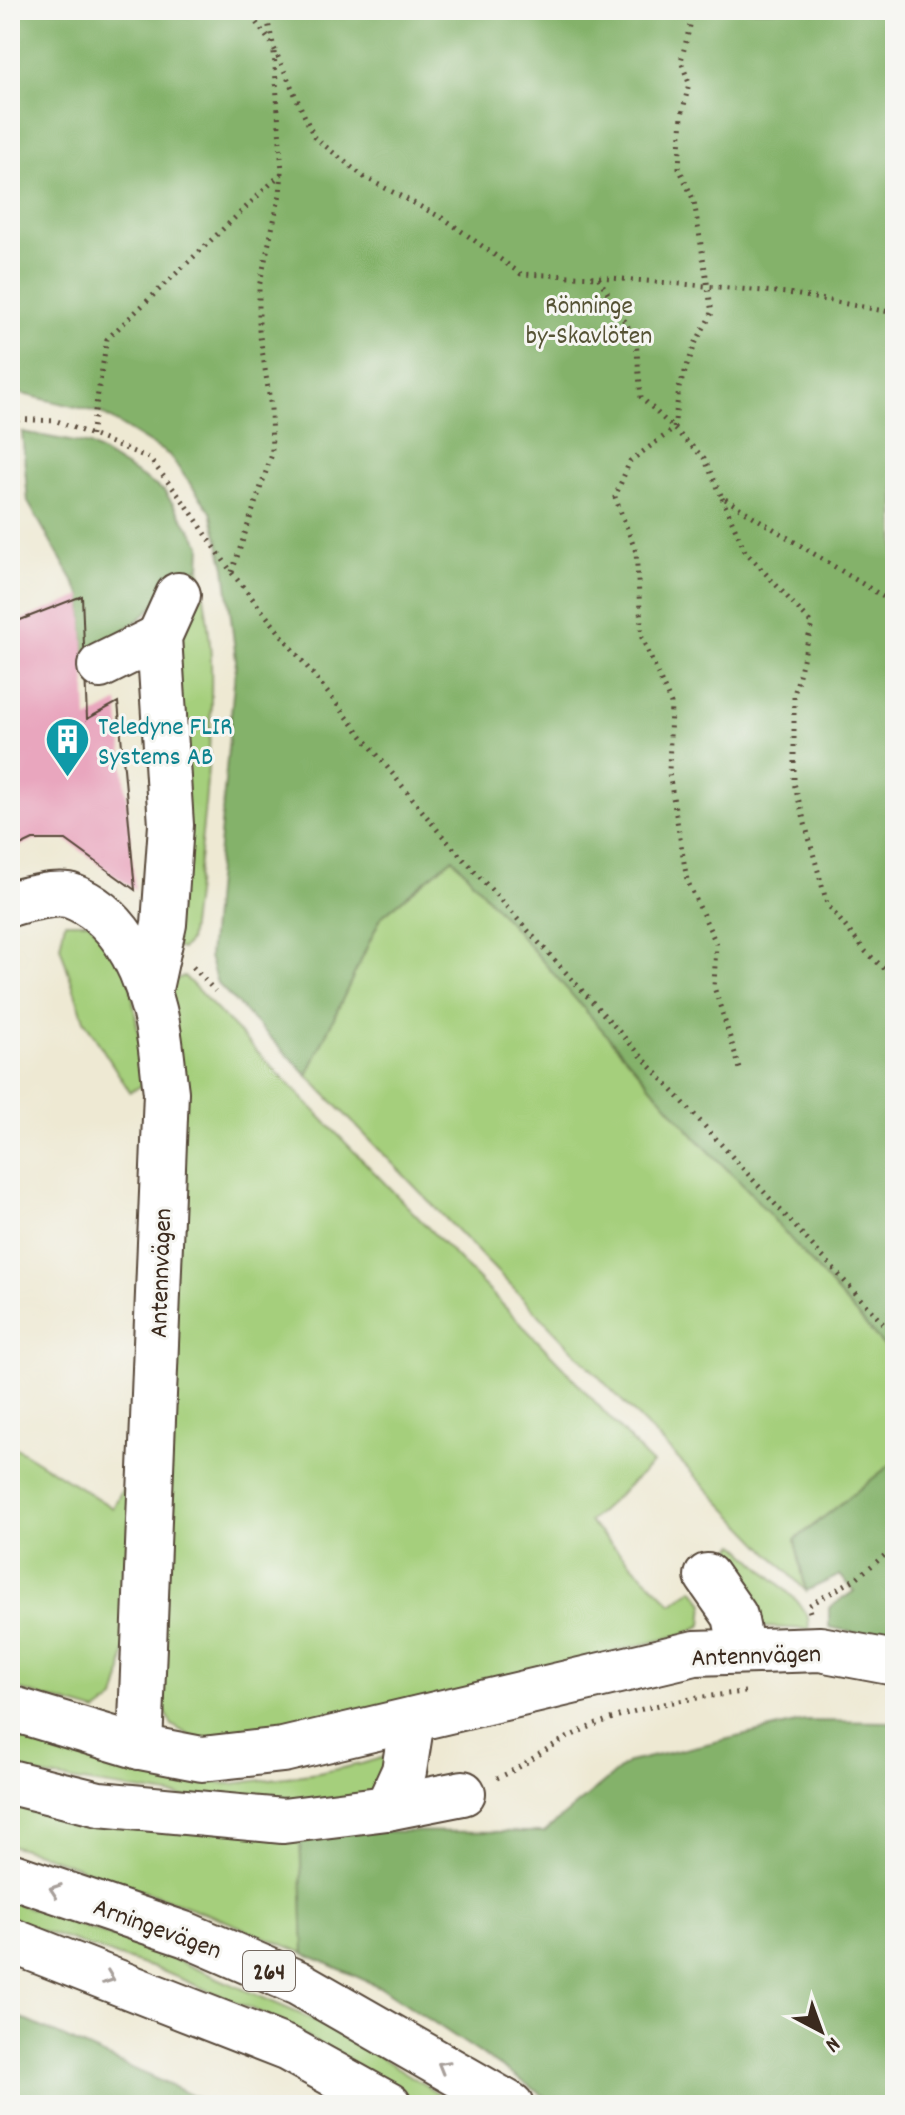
<svg xmlns="http://www.w3.org/2000/svg" width="905" height="2115" font-family="Dekko,sans-serif">
<rect width="100%" height="100%" fill="#f6f6f2"/>
<filter id="ink" filterUnits="userSpaceOnUse"><feTurbulence type="fractalNoise" baseFrequency=".0125" numOctaves="2"/><feDisplacementMap in="SourceGraphic" scale="16" xChannelSelector="R" yChannelSelector="G"/><feConvolveMatrix kernelMatrix="1 2 1 2 8 2 1 2 1" color-interpolation-filters="sRGB"/></filter>
<filter id="wash" filterUnits="userSpaceOnUse"><feTurbulence type="fractalNoise" baseFrequency=".006" numOctaves="4" result="noise"/><feDisplacementMap in="SourceGraphic" scale="32" xChannelSelector="R" yChannelSelector="G"/><feGaussianBlur stdDeviation="1.8" result="paint"/><feColorMatrix in="noise" values="0 0 0 0 0 0 0 0 0 0 0 0 0 0 0 0 0 1.4 0 .05"/><feComposite in="paint" operator="in"/></filter>
<g filter="url(#wash)">
<rect width="100%" height="100%" fill="#eee9d3"/>
<g fill="#a5cf7b" stroke="#707c4c" stroke-width="2">
<path d="M200 568C204 598 210 629 211 660 213 754 201 849 189 942L182 949 168 945 179 664 186 595 171 586 177 571Z"/>
<polygon points="453,858 698,1140 749,1191 895,1359 895,1461 795,1540 806,1591 307,1075 381,917"/>
<polygon points="65,922 89,922 128,967 146,1083 130,1092 84,1020 60,946"/>
<polygon points="184,976 563,1367 652,1464 589,1522 672,1604 693,1589 704,1603 702,1625 684,1634 300,1733 196,1739 172,1725 161,1706 166,1006 172,981"/>
<polygon points="10,1444 113,1508 124,1486 139,1496 142,1512 121,1678 115,1699 97,1712 10,1687"/>
<polygon points="736,1544 797,1601 808,1617 809,1629 762,1627 716,1565"/>
<polygon points="10,1730 25,1738 136,1775 231,1784 318,1773 361,1764 398,1753 365,1800 268,1810 10,1771"/>
<polygon points="10,1794 300,1831 304,1953 216,1917 38,1853 10,1845"/>
<polygon points="10,1901 167,1956 337,2030 457,2105 423,2105 276,2019 162,1971 10,1920"/>
</g>
<g fill="#84b26b" stroke="#606e44" stroke-width="2">
<polygon points="10,10 895,10 895,1359 749,1191 698,1140 453,858 381,917 307,1075 217,983 209,957 236,660 225,567 211,512 169,455 101,413 10,391"/>
<path d="M22 432 90 445 164 491 201 545 200 568 177 571C161 610 120 635 84 655L82 596 28 502Z"/>
<polygon points="895,1461 895,1651 875,1637 829,1627 829,1608 854,1591 840,1575 806,1591 795,1540"/>
<polygon points="805,1721 895,1722 895,2105 558,2105 382,1988 304,1953 300,1831 544,1832 629,1762"/>
<polygon points="10,2013 213,2105 10,2105"/>
</g>
<g id="blocks">
<polygon fill="#e9a6be" points="82,596 87,719 118,702 135,890 66,840 33,840 10,851 10,624"/>
</g>
</g>
<g filter="url(#ink)">
<use href="#blocks" fill-opacity="0" stroke="#564739" stroke-width="2"/>
<g fill="none" stroke-linecap="round" stroke-linejoin="round">
<defs>
<g id="minor">
<polyline points="100,666 159,637"/>
<path d="M10 904C22 900 59 891 71 896 117 913 141 961 153 1006 161 1033 162 1064 166 1092L140 1747"/>
<polyline points="149,993 164,924 171,825 159,637 178,595"/>
<polyline points="707,1576 735,1616 742,1651"/>
<polyline points="10,1708 140,1747 202,1759 283,1750 695,1653 820,1649 895,1663"/>
<polyline points="10,1782 99,1804 283,1821 387,1808 463,1793"/>
<polyline points="387,1808 404,1771 412,1720"/>
</g>
<g id="major">
<polyline points="10,1875 187,1935 298,1983 511,2105"/>
<polyline points="10,1940 288,2049 389,2105"/>
</g>
</defs>
<use href="#minor" stroke="#564739" stroke-width="48"/>
<use href="#major" stroke="#564739" stroke-width="48"/>
<g stroke="#564739" stroke-width="5" stroke-dasharray="2 6" stroke-linecap="butt">
<polyline points="247,10 271,43"/>
<polyline points="265,10 274,48 314,137 364,177 446,220 521,274 598,277 636,340 641,397 704,458 722,497 895,604"/>
<polyline points="694,10 681,61 689,83 682,115 679,168 694,201 712,313 696,342 679,388 674,429 630,461 615,497 636,552 642,638 671,704 669,773 687,880 716,943 714,987 740,1069"/>
<polyline points="599,277 788,293 895,313"/>
<polyline points="10,419 57,421 149,458 187,506 232,573 439,832 895,1337"/>
<polyline points="91,435 107,339 282,173"/>
<polyline points="722,498 745,551 812,624 794,695 794,783 827,904 866,952 895,978"/>
<polyline points="232,572 272,454 271,408 259,330 259,287 280,194 282,172 274,52"/>
<polyline points="193,967 215,991"/>
<polyline points="890,1041 895,1038"/>
<polyline points="810,1612 808,1606 855,1579 895,1547"/>
<path d="M497 1778C520 1769 539 1753 561 1741 620 1709 678 1699 745 1692"/>
</g>
<use href="#minor" stroke="#fff" stroke-width="44"/>
<use href="#major" stroke="#fff" stroke-width="44"/>
</g>
<defs><path id="oneway-chevron" d="M-2-3.5L2.5 0L-2 3.5" fill="none" stroke-width="1.6" stroke-linecap="round" stroke-linejoin="round" transform="scale(2)"/></defs>
<g stroke="#a79f9a">
<use href="#oneway-chevron" transform="translate(55 1890) rotate(-161)"/>
<use href="#oneway-chevron" transform="translate(109 1978) rotate(21)"/>
<use href="#oneway-chevron" transform="translate(443 2066) rotate(-150)"/>
</g>
</g>
<defs>
<symbol id="building-pin" viewBox="-11 -11 22 30"><path d="M0 17L-7.5 6A9.5 9.5 0 1 1 7.5 6Z" fill="#0f9aa8" stroke="#f6f6f2"/><path d="M-4-6H4V6H1V3H-1V6H-4ZM-2.5-4.3h1.7v1.8h-1.7ZM.8-4.3h1.7v1.8H.8ZM-2.5-1h1.7V.8h-1.7ZM.8-1h1.7V.8H.8Z" fill="#fff"/></symbol>
</defs>
<g fill-rule="evenodd">
<use href="#building-pin" x="42" y="714" width="51" height="69"/>
</g>
<g text-anchor="middle" stroke-width="6" stroke-linejoin="round" paint-order="stroke">
<rect fill="#f6f6f2" stroke="#73675e" stroke-width="2" x="243" y="1951" width="52" height="40" rx="6"/>
<g font-size="24" font-weight="bold" fill="#3b2a1e">
<text x="269" y="1979">264</text>
</g>
<g font-size="26" fill="#565335" stroke="#f6f6f2">
<text x="589" y="313">Rönninge<tspan x="589" dy="30">by-Skavlöten</tspan></text>
</g>
<g font-size="26" fill="#0d838f" stroke="#f6f6f2" text-anchor="start">
<text x="98" y="734">Teledyne FLIR<tspan x="98" dy="30">Systems AB</tspan></text>
</g>
<g font-size="26" fill="#3b2a1e" stroke="#f6f6f2">
<text transform="translate(159 1273) rotate(-88)" y="9">Antennvägen</text>
<text transform="translate(756 1654) rotate(-2)" y="9">Antennvägen</text>
<text transform="translate(158 1927) rotate(20)" y="9">Arningevägen</text>
</g>
</g>
<rect width="905" height="2115" fill="none" stroke="#f6f6f2" stroke-width="40"/>
<g transform="translate(821 2031) rotate(139)" stroke="#f6f6f2" stroke-width="6" paint-order="stroke">
<path d="M0-6L14 30L0 20L-14 30Z" fill="#3b2a1e"/>
<text y="-12" font-size="22" font-weight="bold" text-anchor="middle" fill="#3b2a1e">N</text>
</g>
</svg>
